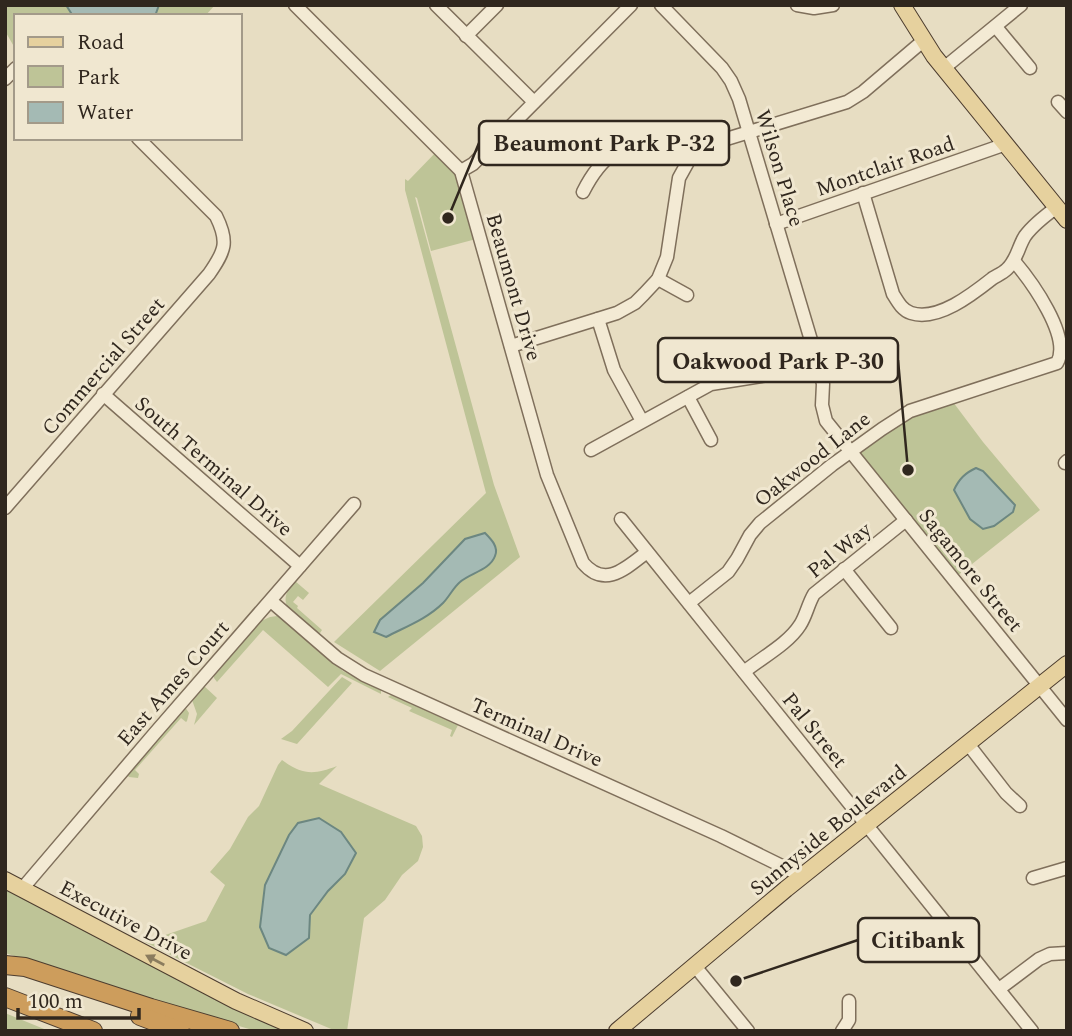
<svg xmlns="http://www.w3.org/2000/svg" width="1072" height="1036" font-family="Spectral,serif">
<rect width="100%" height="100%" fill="#e7ddc2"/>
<g fill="#bec497" fill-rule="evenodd">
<polygon points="5,5 66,5 73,16 16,16 16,50 5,31"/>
<polygon points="159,5 215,5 205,16 155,16"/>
<path d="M439 149 461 171 480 238 431 251 417 198 415 197 494 485 520 557 380 671 334 642 486 493 405 190V179L408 181ZM485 533 493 541 496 552 460 582 442 604 422 618 386 636 380 620 423 583 465 539Z"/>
<polygon points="953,402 983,442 1040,510 957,576 855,452 911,413"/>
<path d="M295 581 309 593 303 600 298 596 293 602 298 606 297 608 322 630 320 633 316 632 289 610C282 598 287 590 295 581Z"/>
<polygon points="277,616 284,620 343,671 381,690 381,694 341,674 328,687 263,630 217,682 214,678 214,676 261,621 270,617"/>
<polygon points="342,677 352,683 297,744 281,739 292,731"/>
<polygon points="204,686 217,698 194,725 197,714 192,700"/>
<polygon points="391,695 458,725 452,737 450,736 452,730 409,711 412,708 388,697"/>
<polygon points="185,707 189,713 187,721 186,722 181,718 135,770 139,774 138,778 129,777 127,775"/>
<path d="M282 760C302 775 314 775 337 766L319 784 416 826 422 836 423 847 418 861 402 875 385 900 364 918 347 1031H336L248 994 145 942 206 921 225 885 210 872 230 849 248 817 259 806 278 765Z"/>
<polygon points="5,888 287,1031 256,1031 170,1006 5,953"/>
<polygon points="5,1013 49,1031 5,1031"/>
</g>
<g fill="#a4bab4" stroke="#6c8781" stroke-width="2">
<polygon points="66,5 159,5 155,16 73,16"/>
<path d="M976 468 983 471 1015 505 1013 512 994 526 983 529 970 519 954 490C959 479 965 473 976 468Z"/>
<path d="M485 533C491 539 499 547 495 556 490 570 470 573 460 582 453 588 449 597 443 603 427 619 405 627 386 637L374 632 380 620 423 583 465 539Z"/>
<polygon points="319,818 341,832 356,853 345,874 328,891 310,915 309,938 286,955 269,948 260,927 265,885 289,835 298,823"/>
</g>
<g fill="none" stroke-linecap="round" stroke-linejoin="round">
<defs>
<g id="minor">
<path d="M295 5 461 171 547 475 583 563C605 589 626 568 647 552"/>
<polyline points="436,5 534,102"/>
<polyline points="661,5 722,68 731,81 739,99 819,367 823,384 822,405 826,421 1067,720"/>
<polyline points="797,5 814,8 833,5"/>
<polyline points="996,27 1030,68"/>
<polyline points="466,36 497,5"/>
<polyline points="944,68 1021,5"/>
<polyline points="5,79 16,68"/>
<polyline points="1058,102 1067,112"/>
<polyline points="461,171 473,164 631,5"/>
<path d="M583 192C599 160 626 132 665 146 673 149 681 155 689 160"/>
<path d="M863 193 893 294C898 302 902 310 911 313 938 322 974 293 993 278 998 275 1003 273 1007 269 1017 260 1018 247 1025 236 1033 225 1046 215 1057 207"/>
<polyline points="776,224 1006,144"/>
<polyline points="658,279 687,295"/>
<polyline points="598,319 614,370 642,421"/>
<polyline points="511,346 617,313 635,303 644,294 658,279 667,257 679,178 689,160 697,151 710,144 847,102 863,92 923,41"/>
<polyline points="103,394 300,566"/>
<polyline points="688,397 711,440"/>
<polyline points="591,450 711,384 819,367"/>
<polyline points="1065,463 1067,461"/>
<path d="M5 508 209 274C225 251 229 242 216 216L138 138"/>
<polyline points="621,519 1032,1031"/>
<polyline points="844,569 891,628"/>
<polyline points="271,601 337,658 364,675 721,836 802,876"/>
<path d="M689 603 728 572 737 559 750 535 760 523 832 465 882 429 910 411 1057 363C1072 337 1031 281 1014 261"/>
<path d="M744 672C761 658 788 644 800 625 806 616 808 604 814 594L906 520"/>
<polyline points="968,744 1006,793 1020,806"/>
<polyline points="1033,878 1067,868"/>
<polyline points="22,889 155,733 354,504"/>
<polyline points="694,965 748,1031"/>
<polyline points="999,989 1039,959 1050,954 1067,953"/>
<polyline points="842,1031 849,1020 849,1001"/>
</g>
<g id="major">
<polyline points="902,5 934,56 1067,220"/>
<polyline points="5,880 236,1001 305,1031"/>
<polyline points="617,1031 786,889 1067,664"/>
</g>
<g id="highway">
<polyline points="5,965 25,967 151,1008 230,1031"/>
<polyline points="5,997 93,1031"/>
<polyline points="140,1016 180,1031"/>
</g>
</defs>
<use href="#minor" stroke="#7f6f5b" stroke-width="15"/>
<use href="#major" stroke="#4d3d2f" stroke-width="18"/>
<use href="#highway" stroke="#4d3d2f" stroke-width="20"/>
<use href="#minor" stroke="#f3ead4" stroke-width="12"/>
<use href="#major" stroke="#e6d19e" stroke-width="16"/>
<use href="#highway" stroke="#cd9d5c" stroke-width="18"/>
</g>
<defs><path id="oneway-solid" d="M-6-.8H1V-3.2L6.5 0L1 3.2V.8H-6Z" transform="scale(1.75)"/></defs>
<use fill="#8b7c5e" href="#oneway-solid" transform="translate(155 960) rotate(-152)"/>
<g text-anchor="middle" stroke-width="6" stroke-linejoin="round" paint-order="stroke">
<g font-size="21" fill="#30271e" stroke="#f0e7d0">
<text transform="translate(885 166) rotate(-19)" y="7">Montclair Road</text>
<text transform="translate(780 168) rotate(73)" y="7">Wilson Place</text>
<text transform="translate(514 287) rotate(74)" y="7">Beaumont Drive</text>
<text transform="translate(103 366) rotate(-49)" y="7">Commercial Street</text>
<text transform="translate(812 459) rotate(-38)" y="7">Oakwood Lane</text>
<text transform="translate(214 466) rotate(41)" y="7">South Terminal Drive</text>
<text transform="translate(839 550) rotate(-39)" y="7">Pal Way</text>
<text transform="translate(971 570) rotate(51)" y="7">Sagamore Street</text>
<text transform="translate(173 683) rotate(-49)" y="7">East Ames Court</text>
<text transform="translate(815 730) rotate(51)" y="7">Pal Street</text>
<text transform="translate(537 732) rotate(24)" y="7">Terminal Drive</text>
<text transform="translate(828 830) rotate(-39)" y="7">Sunnyside Boulevard</text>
<text transform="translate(126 920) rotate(28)" y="7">Executive Drive</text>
</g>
</g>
<path fill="none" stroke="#30271e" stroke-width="2.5" d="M448 218L479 143M908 470L898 360M736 981L858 940"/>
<g fill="#30271e" stroke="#f0e7d0" stroke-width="2.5">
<circle cx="448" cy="218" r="7"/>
<circle cx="908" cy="470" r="7"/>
<circle cx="736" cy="981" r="7"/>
</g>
<g fill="#f0e7d0" stroke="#30271e" stroke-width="2.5">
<rect x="479" y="121" width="250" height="44" rx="7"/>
<rect x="658" y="338" width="240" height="44" rx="7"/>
<rect x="858" y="918" width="121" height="44" rx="7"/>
</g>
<g font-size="23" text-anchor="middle" font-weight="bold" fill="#30271e">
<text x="604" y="151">Beaumont Park P-32</text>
<text x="778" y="369">Oakwood Park P-30</text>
<text x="918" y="948">Citibank</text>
</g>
<rect width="1072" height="1036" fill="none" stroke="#30271e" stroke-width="14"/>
<rect x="14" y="14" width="228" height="126" fill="#f0e7d0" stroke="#a39a89" stroke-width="2"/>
<rect x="28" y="37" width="35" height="10" fill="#e6d19e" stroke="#a39a89" stroke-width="2"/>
<text x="77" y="49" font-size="21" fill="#30271e">Road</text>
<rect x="28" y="66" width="35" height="21" fill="#bec497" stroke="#a39a89" stroke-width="2"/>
<text x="77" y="84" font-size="21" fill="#30271e">Park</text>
<rect x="28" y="102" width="35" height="21" fill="#a4bab4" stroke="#a39a89" stroke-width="2"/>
<text x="77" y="119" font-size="21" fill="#30271e">Water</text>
<path d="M18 1008v10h121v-10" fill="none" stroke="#30271e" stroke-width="3.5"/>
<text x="28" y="1008" font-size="21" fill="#30271e" stroke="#f0e7d0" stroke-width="5" paint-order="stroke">100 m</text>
</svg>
